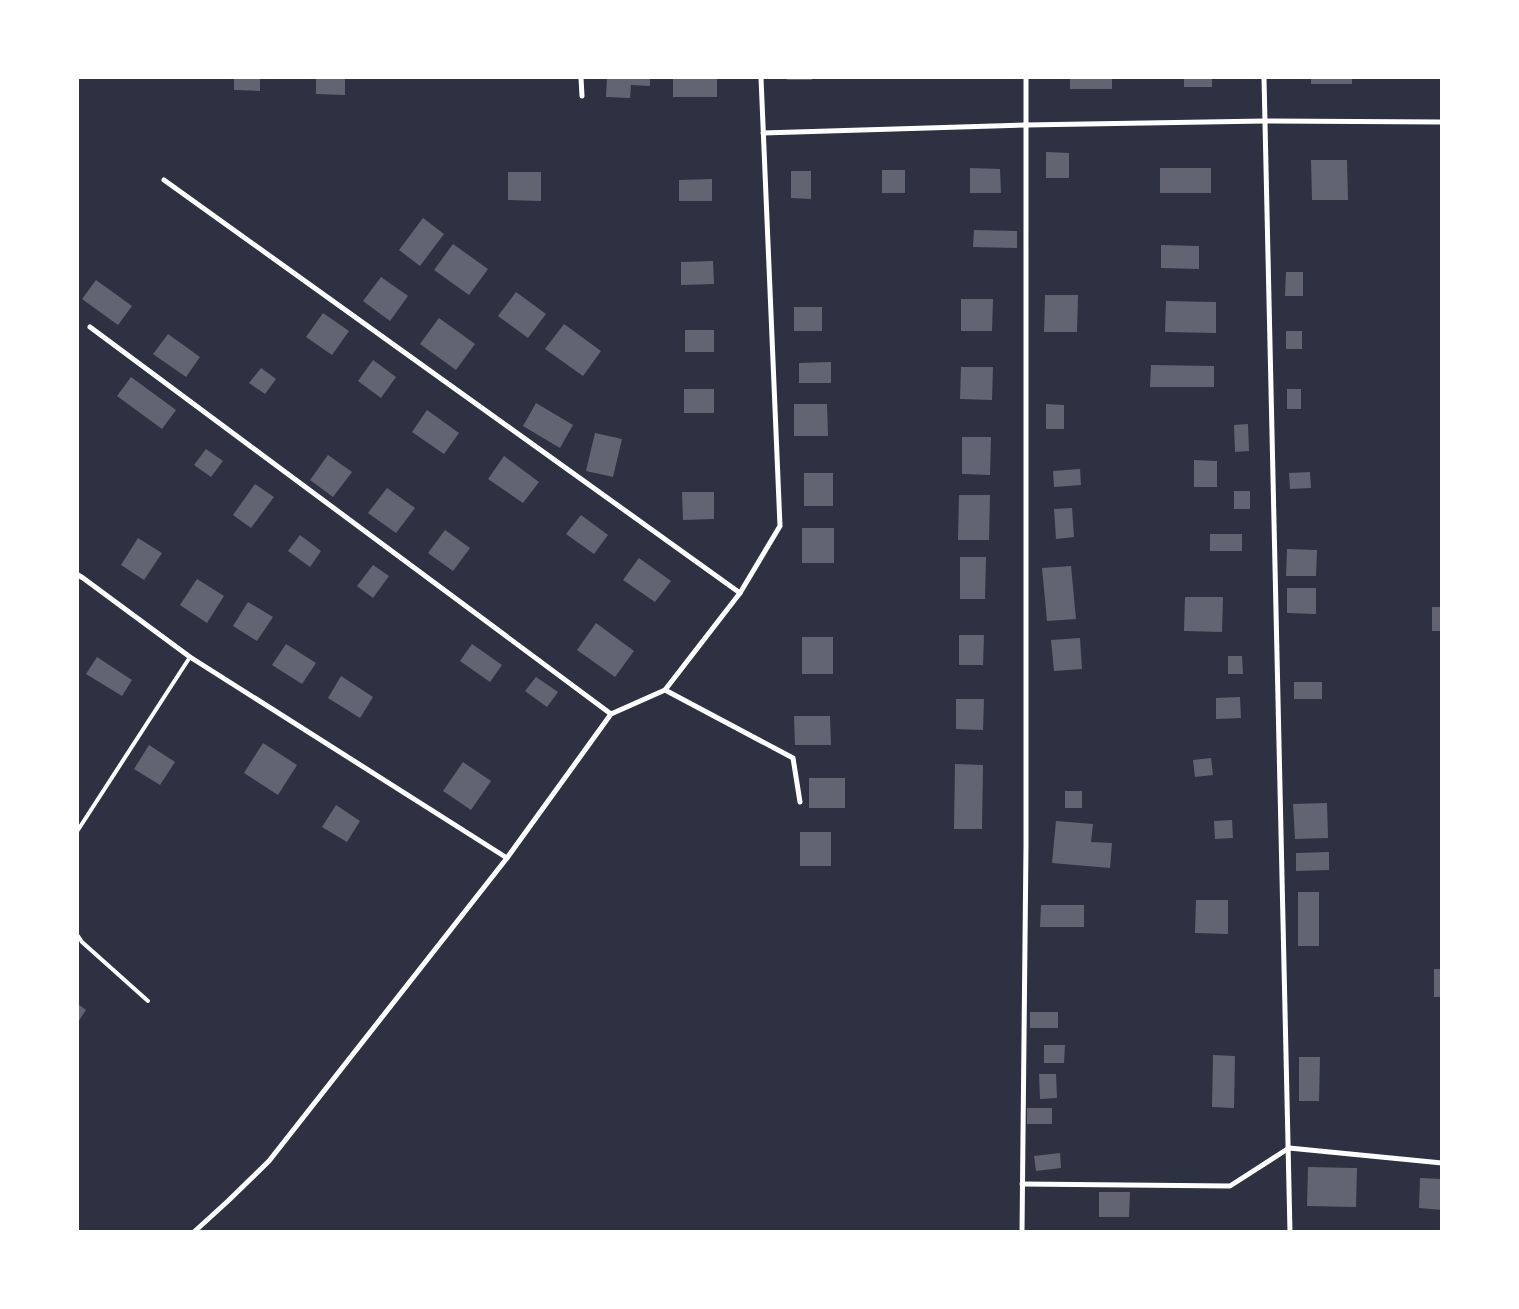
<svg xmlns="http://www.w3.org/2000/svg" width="1519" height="1309" font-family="Inter,sans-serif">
<rect width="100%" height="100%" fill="#2d3142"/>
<g fill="#626471">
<polygon points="234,78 260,78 260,91 234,90"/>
<polygon points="316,78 345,78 345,95 316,94"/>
<polygon points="607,78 650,78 650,86 631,85 630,98 606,97"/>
<rect x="673" y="78" width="44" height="19"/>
<rect x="787" y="78" width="25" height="2"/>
<rect x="1070" y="78" width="42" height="11"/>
<rect x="1184" y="78" width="28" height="9"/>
<rect x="1311" y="78" width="41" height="6"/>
<polygon points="1046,152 1069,153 1069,178 1046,178"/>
<polygon points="1311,160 1347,160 1348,200 1312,200"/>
<polygon points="970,168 1000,169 1001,193 970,193"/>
<rect x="1160" y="168" width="51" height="25"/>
<rect x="882" y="170" width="23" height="23"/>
<polygon points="791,171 811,171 811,199 791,198"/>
<polygon points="508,172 541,172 541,201 508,200"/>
<polygon points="712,179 712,201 679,201 679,180"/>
<polygon points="423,218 444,234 420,266 399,250"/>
<polygon points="974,230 1017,231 1017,248 973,247"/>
<polygon points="453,244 488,269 469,295 434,270"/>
<polygon points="1161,245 1199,246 1199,269 1161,268"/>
<polygon points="713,261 714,284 681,285 681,262"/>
<polygon points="1286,272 1303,272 1303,296 1285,296"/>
<polygon points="381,277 408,296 390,321 363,301"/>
<polygon points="96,280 132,306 118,325 82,299"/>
<polygon points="516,292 546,314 528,338 498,316"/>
<polygon points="1045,295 1078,295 1077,332 1044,332"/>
<polygon points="961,299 993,299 992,331 961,331"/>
<polygon points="1166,301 1216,302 1216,333 1165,332"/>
<rect x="794" y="307" width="28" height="24"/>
<polygon points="323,313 349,331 332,355 306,337"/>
<polygon points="439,318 475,344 456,370 420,344"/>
<polygon points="564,324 601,351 583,376 545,349"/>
<rect x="685" y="330" width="29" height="22"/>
<rect x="1286" y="331" width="16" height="18"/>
<polygon points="168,334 200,357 186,377 153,354"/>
<polygon points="373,360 396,377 381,398 358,381"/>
<polygon points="831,362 831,383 799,383 799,363"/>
<polygon points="1151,365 1214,366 1214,387 1150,387"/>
<polygon points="961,367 993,367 992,400 960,399"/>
<polygon points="261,368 276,379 265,394 249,383"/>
<polygon points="131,377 176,410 162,429 117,396"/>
<rect x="684" y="389" width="30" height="24"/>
<rect x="1287" y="389" width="14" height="20"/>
<polygon points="536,403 573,425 560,448 523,426"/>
<polygon points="794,404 827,404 828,436 794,436"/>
<polygon points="1046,404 1064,405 1064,429 1046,429"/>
<polygon points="427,410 459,433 444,454 412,432"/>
<polygon points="1248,424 1249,451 1235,452 1234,425"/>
<polygon points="595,433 622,439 613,477 586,471"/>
<polygon points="962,437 991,437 990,475 962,474"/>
<polygon points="206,449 223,461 211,477 194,465"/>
<polygon points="328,455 352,472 333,497 310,480"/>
<polygon points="504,456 539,482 523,503 488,479"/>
<polygon points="1194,460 1217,461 1217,487 1194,487"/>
<polygon points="1080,469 1081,485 1054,487 1053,471"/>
<polygon points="1310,472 1311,488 1290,489 1289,473"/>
<rect x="804" y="473" width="29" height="33"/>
<polygon points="255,484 274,497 251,528 233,515"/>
<polygon points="387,488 415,508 396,533 368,513"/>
<rect x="1234" y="491" width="16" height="18"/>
<polygon points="682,492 714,492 714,519 683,520"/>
<polygon points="959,495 990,495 989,540 958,540"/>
<polygon points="1072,508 1074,537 1056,539 1054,509"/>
<polygon points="581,515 608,535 594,554 566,534"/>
<rect x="802" y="528" width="32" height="35"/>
<polygon points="445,530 470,548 453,571 428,553"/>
<rect x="1210" y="534" width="32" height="17"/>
<polygon points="300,535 321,551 310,567 288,551"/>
<polygon points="138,538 162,553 144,580 121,565"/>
<polygon points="1287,549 1317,550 1316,576 1286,576"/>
<polygon points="960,557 986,557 985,599 960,599"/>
<polygon points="639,558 671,581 655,602 623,580"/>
<polygon points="373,565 389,576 373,598 357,586"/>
<polygon points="1071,566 1076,619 1047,621 1042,568"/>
<polygon points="197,579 224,596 207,623 180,605"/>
<polygon points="1287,588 1316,588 1316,614 1287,613"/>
<polygon points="1185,597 1223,597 1222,632 1184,631"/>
<polygon points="248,602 273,617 257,641 233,626"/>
<rect x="1432" y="607" width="10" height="24"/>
<polygon points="596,623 634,651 615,677 577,650"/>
<polygon points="959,635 984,635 983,665 959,665"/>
<rect x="802" y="637" width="31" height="37"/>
<polygon points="1080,638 1082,669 1054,671 1051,640"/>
<polygon points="286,644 316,663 302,684 272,665"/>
<polygon points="472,644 502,665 490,682 460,661"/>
<polygon points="1228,656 1242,656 1243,674 1228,674"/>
<polygon points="97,657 132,680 122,696 86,674"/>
<polygon points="341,676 373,697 360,718 328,698"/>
<polygon points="536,677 558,692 547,707 525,691"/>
<rect x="1294" y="682" width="28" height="17"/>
<polygon points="1240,697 1241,718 1216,719 1216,698"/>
<polygon points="956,699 984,699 983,730 956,729"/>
<polygon points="794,716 830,716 831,745 795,745"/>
<polygon points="263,743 297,765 278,795 244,773"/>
<polygon points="149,745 175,762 160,785 134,769"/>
<polygon points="1211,758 1213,775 1195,777 1193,760"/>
<polygon points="463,762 491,781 471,810 443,791"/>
<polygon points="955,764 983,765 982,829 954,829"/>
<rect x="809" y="778" width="36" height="30"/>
<rect x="1065" y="791" width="17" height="17"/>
<polygon points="1327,803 1328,838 1295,839 1293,804"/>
<polygon points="336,805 360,821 347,842 322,827"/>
<polygon points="1232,820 1233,838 1215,839 1214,821"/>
<polygon points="1056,821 1093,824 1091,842 1112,843 1110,868 1052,863"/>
<rect x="800" y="832" width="31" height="34"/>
<polygon points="1329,852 1329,870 1296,871 1296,853"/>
<rect x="1298" y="892" width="21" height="54"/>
<polygon points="1196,900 1228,900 1228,934 1195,933"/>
<polygon points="1041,905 1084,905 1084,927 1040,927"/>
<rect x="1434" y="969" width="8" height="28"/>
<polygon points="78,1004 86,1010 78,1022"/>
<rect x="1030" y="1012" width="28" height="16"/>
<polygon points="1044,1045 1065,1045 1064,1063 1044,1063"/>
<polygon points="1213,1055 1235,1056 1234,1108 1212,1107"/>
<polygon points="1299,1057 1320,1057 1319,1101 1299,1101"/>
<polygon points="1039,1074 1056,1074 1057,1098 1040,1099"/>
<rect x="1027" y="1108" width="25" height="16"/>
<polygon points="1060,1153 1061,1168 1036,1171 1034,1156"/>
<polygon points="1308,1167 1357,1168 1356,1207 1307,1206"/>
<polygon points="1420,1178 1442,1179 1442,1210 1419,1208"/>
<polygon points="1099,1192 1130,1192 1129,1217 1099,1217"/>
</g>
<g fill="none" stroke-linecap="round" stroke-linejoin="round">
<g stroke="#fff" stroke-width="4">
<polyline points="78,830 190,657"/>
<polyline points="78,936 82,942 148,1001"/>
</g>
<g stroke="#fff" stroke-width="5">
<polyline points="581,78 582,96"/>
<polyline points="1264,78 1290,1232"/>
<polyline points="763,133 1026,125 1265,121 1442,122"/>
<polyline points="164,180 740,593"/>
<polyline points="90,327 611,714"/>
<polyline points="78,575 83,578 190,657 507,858"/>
<polyline points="665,690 793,758 800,802"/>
<polyline points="1022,1184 1230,1186 1289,1148 1442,1163"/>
<polyline points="194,1232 228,1201 269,1161 507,858 611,714 665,690 740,593 780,526 761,78"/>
<polyline points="1022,1232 1026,846 1026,78"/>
</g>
</g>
<rect width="1519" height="1309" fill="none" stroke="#ffffff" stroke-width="158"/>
</svg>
